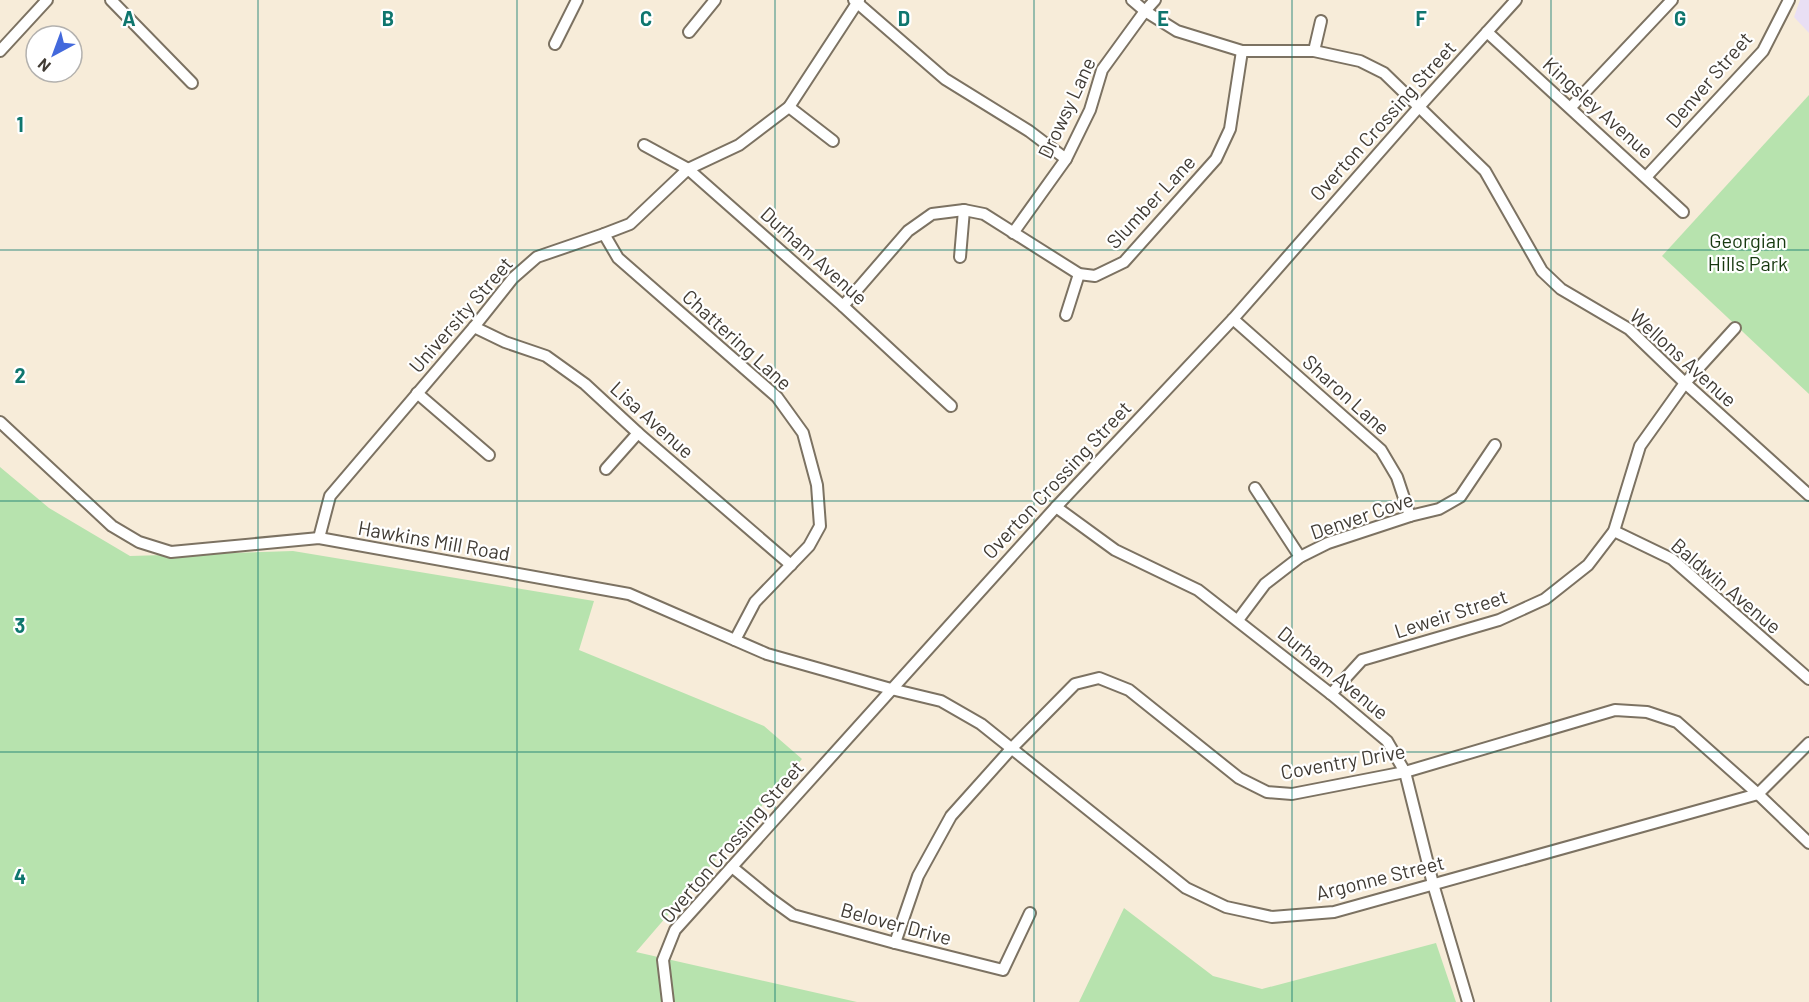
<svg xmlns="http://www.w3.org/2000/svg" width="1809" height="1002" font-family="Barlow,sans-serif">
<rect width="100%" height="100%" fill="#f7ecd9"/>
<polygon fill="#e9dff4" points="1800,0 1809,0 1809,33 1794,17"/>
<g fill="#b7e3ae">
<polygon points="1809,95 1809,394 1662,256"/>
<polygon points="0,467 49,508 130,556 293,551 594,601 579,650 764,726 802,759 636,952 857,1002 0,1002"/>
<polygon points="1124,908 1213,976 1262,989 1436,943 1456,1002 1079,1002"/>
</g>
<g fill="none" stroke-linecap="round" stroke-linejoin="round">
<defs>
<g id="minor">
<polyline points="111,0 192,83"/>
<polyline points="854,0 945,79 1029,131 1066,159"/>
<polyline points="1132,0 1145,11 1177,31 1242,51 1314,51 1360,61 1384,73 1485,171 1542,271 1561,289 1629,329 1685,383 1809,495"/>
<polyline points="689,32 715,0"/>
<polyline points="1487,32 1683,212"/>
<polyline points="555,44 577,0"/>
<polyline points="0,51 47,0"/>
<polyline points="1314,51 1321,21"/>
<polyline points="789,107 833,141"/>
<polyline points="1571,107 1672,0"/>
<polyline points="644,145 688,169 843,306 951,406"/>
<polyline points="1647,176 1763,51 1789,0"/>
<polyline points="1013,233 1066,159 1090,110 1102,70 1145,11 1155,0"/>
<polyline points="604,234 618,258 777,397 803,433 817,485 820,526 809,546 755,602 735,640"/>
<polyline points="960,257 964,210"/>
<polyline points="843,306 908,231 932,214 964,210 984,214 1079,274 1095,276 1124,262 1216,159 1230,129 1242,51"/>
<polyline points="1066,315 1079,274"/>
<polyline points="1233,319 1381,450 1397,477 1410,516"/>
<polyline points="474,327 505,342 546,356 585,384 638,433 791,565"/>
<polyline points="417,393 489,455"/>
<polyline points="0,422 112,526 139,542 171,552 319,538 629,594 767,654 891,689 941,701 981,724 1186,888 1226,907 1272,917 1334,912 1758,794 1809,743"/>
<polyline points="606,469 638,433"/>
<polyline points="1255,488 1300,557"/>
<polyline points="1056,507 1115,550 1198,590 1331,694 1387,741 1405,772 1433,884 1468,1002"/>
<polyline points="1614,531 1672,559 1809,679"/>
<polyline points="319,538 330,496 474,327 513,278 537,257 604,234 630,224 688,169 739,145 789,107 859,0"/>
<polyline points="1238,620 1265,584 1300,557 1328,543 1410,516 1439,509 1460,497 1495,445"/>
<polyline points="1331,694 1362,660 1499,620 1545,599 1588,565 1614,531 1640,446 1685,383 1735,328"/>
<polyline points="732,867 771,899 793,915 895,943 1003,970 1030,913"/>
<polyline points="895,943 918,876 951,816 1011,749 1075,684 1099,678 1129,690 1239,778 1267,792 1292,794 1405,772 1615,710 1647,712 1677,722 1758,794 1809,843"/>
<polyline points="668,1002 663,960 675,930 1056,507 1233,319 1419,107 1516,0"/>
</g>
</defs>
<use href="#minor" stroke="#7c7262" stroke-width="14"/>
<use href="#minor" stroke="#fff" stroke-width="10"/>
</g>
<path fill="none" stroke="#0f766e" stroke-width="1.5" stroke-opacity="0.55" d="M258 0V1002M517 0V1002M775 0V1002M1034 0V1002M1292 0V1002M1551 0V1002M0 250H1809M0 501H1809M0 752H1809"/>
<g text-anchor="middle" stroke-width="4.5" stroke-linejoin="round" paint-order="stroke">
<g font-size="20" fill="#403b34" stroke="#fff">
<text transform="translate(1709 80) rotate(-49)" y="7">Denver Street</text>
<text transform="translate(1067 108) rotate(-65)" y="7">Drowsy Lane</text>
<text transform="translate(1598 108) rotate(42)" y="7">Kingsley Avenue</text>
<text transform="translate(1383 121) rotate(-48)" y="7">Overton Crossing Street</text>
<text transform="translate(1151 202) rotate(-47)" y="7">Slumber Lane</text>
<text transform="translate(814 256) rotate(42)" y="7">Durham Avenue</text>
<text transform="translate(461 315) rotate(-49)" y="7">University Street</text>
<text transform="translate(737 340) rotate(42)" y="7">Chattering Lane</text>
<text transform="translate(1683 358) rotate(42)" y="7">Wellons Avenue</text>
<text transform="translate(1346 395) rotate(42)" y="7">Sharon Lane</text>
<text transform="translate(652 420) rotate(42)" y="7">Lisa Avenue</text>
<text transform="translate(1057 480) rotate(-47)" y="7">Overton Crossing Street</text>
<text transform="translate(1362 516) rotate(-19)" y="7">Denver Cove</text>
<text transform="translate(434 541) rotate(10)" y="7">Hawkins Mill Road</text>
<text transform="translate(1726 586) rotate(40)" y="7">Baldwin Avenue</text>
<text transform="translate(1451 614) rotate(-18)" y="7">Leweir Street</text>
<text transform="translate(1333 673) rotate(39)" y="7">Durham Avenue</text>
<text transform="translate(1343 762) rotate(-10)" y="7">Coventry Drive</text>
<text transform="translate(732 842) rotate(-49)" y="7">Overton Crossing Street</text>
<text transform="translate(1380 878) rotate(-14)" y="7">Argonne Street</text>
<text transform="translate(896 924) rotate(15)" y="7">Belover Drive</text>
</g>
<g font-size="20" fill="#17390f" stroke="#fff">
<text x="1748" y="248">Georgian<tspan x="1748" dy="23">Hills Park</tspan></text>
</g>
</g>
<g font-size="20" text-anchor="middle" font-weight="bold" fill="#0f766e" stroke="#fff" stroke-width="4.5" stroke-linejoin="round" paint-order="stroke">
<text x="129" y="26">A</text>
<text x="388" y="26">B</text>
<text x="646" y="26">C</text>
<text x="904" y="26">D</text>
<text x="1163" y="26">E</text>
<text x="1421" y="26">F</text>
<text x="1680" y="26">G</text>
<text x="20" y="132">1</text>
<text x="20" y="383">2</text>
<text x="20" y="633">3</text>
<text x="20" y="884">4</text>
</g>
<g transform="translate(54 54) rotate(221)"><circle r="28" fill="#ffffff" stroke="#b3b1ae" stroke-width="1.5"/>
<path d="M0-4.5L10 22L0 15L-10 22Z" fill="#4369dc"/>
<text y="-9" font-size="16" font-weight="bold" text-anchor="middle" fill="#403b34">N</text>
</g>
</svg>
